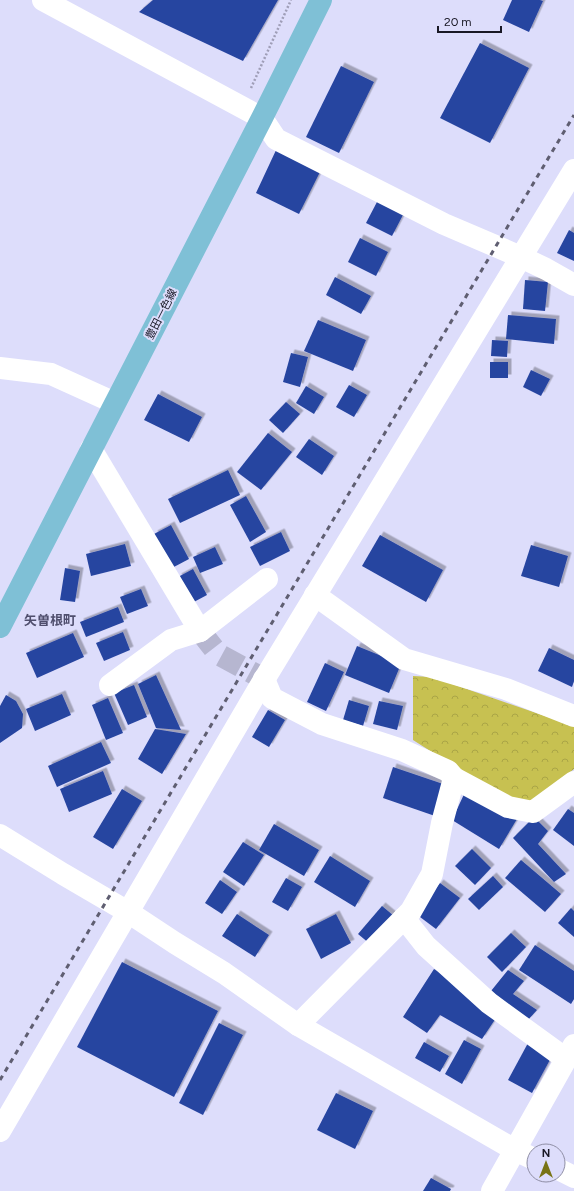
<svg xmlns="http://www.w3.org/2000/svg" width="574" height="1191" font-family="Figtree,'Noto Sans JP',sans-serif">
<defs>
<pattern id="park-crowns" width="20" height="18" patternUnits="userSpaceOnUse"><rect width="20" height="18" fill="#c7c151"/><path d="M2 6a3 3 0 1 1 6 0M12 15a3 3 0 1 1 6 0" fill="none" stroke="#aaa546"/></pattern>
<filter id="shadow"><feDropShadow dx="3.5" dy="-3.5" stdDeviation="0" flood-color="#0004"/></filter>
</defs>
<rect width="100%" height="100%" fill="#ddddfb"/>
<polygon fill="url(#park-crowns)" points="413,676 432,677 545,716 574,725 574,769 531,804 512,803 413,740"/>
<g fill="#2644a0" filter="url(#shadow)">
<polygon points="153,0 278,0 243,61 139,12"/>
<polygon points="512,0 540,0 543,1 529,32 503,20"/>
<polygon points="480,43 529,68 490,143 440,118"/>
<polygon points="341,66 374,82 339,153 306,137"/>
<polygon points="277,148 321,170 299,214 256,193"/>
<polygon points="378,200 404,213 392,236 366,223"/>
<polygon points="569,230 574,233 574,261 557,253"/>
<polygon points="360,238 388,252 376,276 348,262"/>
<polygon points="335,277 371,296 361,314 326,295"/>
<polygon points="525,280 548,282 545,311 523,309"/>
<polygon points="508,315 556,319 554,344 506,339"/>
<polygon points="318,320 366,340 353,371 304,351"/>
<polygon points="492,340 508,341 507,357 491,356"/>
<polygon points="291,353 308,357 300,387 283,382"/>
<rect x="490" y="362" width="18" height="16"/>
<polygon points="531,370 550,379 541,396 523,387"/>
<polygon points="349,385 367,395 354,417 336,407"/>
<polygon points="306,386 324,397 314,414 296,403"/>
<polygon points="158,394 202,417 189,442 144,420"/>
<polygon points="286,402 300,414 283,433 269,420"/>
<polygon points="268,433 292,452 261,490 237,472"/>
<polygon points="309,439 334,456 322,475 296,457"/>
<polygon points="228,470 240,495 180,523 168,499"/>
<polygon points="246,496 266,532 250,542 230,505"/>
<polygon points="171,525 189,559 172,568 154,534"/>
<polygon points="281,532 290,551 260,566 250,547"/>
<polygon points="380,535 443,570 426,602 362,566"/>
<polygon points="125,544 131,566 91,576 86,554"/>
<polygon points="531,545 568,556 559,587 521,576"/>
<polygon points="215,547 223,564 200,573 193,557"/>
<polygon points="65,568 80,571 75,602 60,600"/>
<polygon points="193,569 207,595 192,603 178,577"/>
<polygon points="141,589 148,606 127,614 120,597"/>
<polygon points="118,607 124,622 86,637 80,622"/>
<polygon points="123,632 130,650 104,661 96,643"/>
<polygon points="73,633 84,657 37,678 26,653"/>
<polygon points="357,646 401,664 389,693 345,675"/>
<polygon points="549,648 574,660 574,681 572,687 538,671"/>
<polygon points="325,663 344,672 326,711 307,702"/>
<polygon points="156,675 181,730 156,728 138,684"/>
<polygon points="134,685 147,717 128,725 114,693"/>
<polygon points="62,694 71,715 35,731 26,709"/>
<polygon points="6,695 16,701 23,714 22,728 0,743 0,706"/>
<polygon points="108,698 123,733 106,740 92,705"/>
<polygon points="349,700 369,706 363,726 343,720"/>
<polygon points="379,701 403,706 397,730 373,724"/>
<polygon points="268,710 285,720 269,747 252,737"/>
<polygon points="155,729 186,734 162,774 138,759"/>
<polygon points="101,742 111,763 57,787 48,766"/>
<polygon points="393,767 446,785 435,816 383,798"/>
<polygon points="103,771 112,794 69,812 60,789"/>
<polygon points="122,789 142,801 113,849 93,837"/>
<polygon points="466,790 517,819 499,849 452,820"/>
<polygon points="568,809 574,813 574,846 553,830"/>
<polygon points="534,817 548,831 538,844 566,874 554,882 513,838"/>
<polygon points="274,824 319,850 304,876 259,850"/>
<polygon points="243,842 264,855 244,886 223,872"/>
<polygon points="472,849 491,868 475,885 455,866"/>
<polygon points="330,856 370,881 355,907 314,882"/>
<polygon points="521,860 561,894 545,912 505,878"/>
<polygon points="493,876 503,887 479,910 468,899"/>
<polygon points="286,878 302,887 288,911 272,902"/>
<polygon points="220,880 237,892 222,914 205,903"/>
<polygon points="440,883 460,898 436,929 416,914"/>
<polygon points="382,906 394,916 370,944 358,934"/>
<polygon points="571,908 574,911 574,937 558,923"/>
<polygon points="237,914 269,935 255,957 222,936"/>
<polygon points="336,914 351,943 321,959 306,929"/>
<polygon points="511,933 526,947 502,972 487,957"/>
<polygon points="535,945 574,971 574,999 571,1004 519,970"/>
<polygon points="122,962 218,1011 174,1097 77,1047"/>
<polygon points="434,969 500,1012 482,1039 440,1015 427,1033 403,1017"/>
<polygon points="508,970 524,981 513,994 537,1010 528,1020 491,991"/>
<polygon points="219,1023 243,1035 203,1115 179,1103"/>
<polygon points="464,1040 481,1049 462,1084 445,1074"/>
<polygon points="424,1042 449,1056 440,1072 415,1058"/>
<polygon points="528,1043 552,1056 532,1093 508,1080"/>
<polygon points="336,1093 373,1111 355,1149 317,1130"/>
<polygon points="431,1178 451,1189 450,1191 423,1191"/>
</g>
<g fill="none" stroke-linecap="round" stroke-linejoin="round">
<polyline stroke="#b6b6d0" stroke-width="22" stroke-dasharray="22 11" stroke-linecap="butt" points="200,631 218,654 264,679"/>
<polyline stroke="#9f9eb7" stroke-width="2.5" stroke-dasharray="2 2" stroke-linecap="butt" points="251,88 291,0"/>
<g stroke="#fff" stroke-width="22">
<polyline points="43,0 262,118 276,139 444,224 521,257 546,269 574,285"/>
<polyline points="0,368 51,374 115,403"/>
<polyline points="91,449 200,631"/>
<polyline points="315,595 404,659 506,689 574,716"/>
<polyline points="264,679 272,698 322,724 402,750 448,771 454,778 442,823 432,874 411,911 298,1025"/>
<polyline points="110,685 171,640 200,631 267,579"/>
<polyline points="454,778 508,807 533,812 574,782"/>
<polyline points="0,835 63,874 128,912 175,943 224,973 298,1025 515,1150 534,1159"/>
<polyline points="404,918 426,946 489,1003 566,1059"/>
<polyline points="0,1131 259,688 574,170"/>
<polyline points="558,1169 574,1177"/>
<polyline points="492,1191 574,1045"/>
</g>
<polyline stroke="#7fc0d6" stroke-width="22" points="0,627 262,118 321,0"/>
<polyline stroke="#5f5e71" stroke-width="3" stroke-dasharray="5 5" stroke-linecap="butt" points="0,1080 574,115"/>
</g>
<g text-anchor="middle" stroke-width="4" stroke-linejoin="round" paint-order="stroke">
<g font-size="11" fill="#191825" stroke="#ddddfb">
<text transform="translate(161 314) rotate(-63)" y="4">豊田一色線</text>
</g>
<g font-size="13" font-weight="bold" fill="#4f4e6d" stroke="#ddddfb">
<text x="50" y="625">矢曽根町</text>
</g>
</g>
<g transform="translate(546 1163)"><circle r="19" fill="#ddddfb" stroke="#8f8ea5"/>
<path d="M0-3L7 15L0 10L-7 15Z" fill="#787315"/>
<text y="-6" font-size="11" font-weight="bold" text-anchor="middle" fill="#191825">N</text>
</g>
<path d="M438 26v6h63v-6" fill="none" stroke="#191825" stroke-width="2"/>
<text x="444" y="26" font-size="12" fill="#191825" stroke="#ddddfb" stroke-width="3" paint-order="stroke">20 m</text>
</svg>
